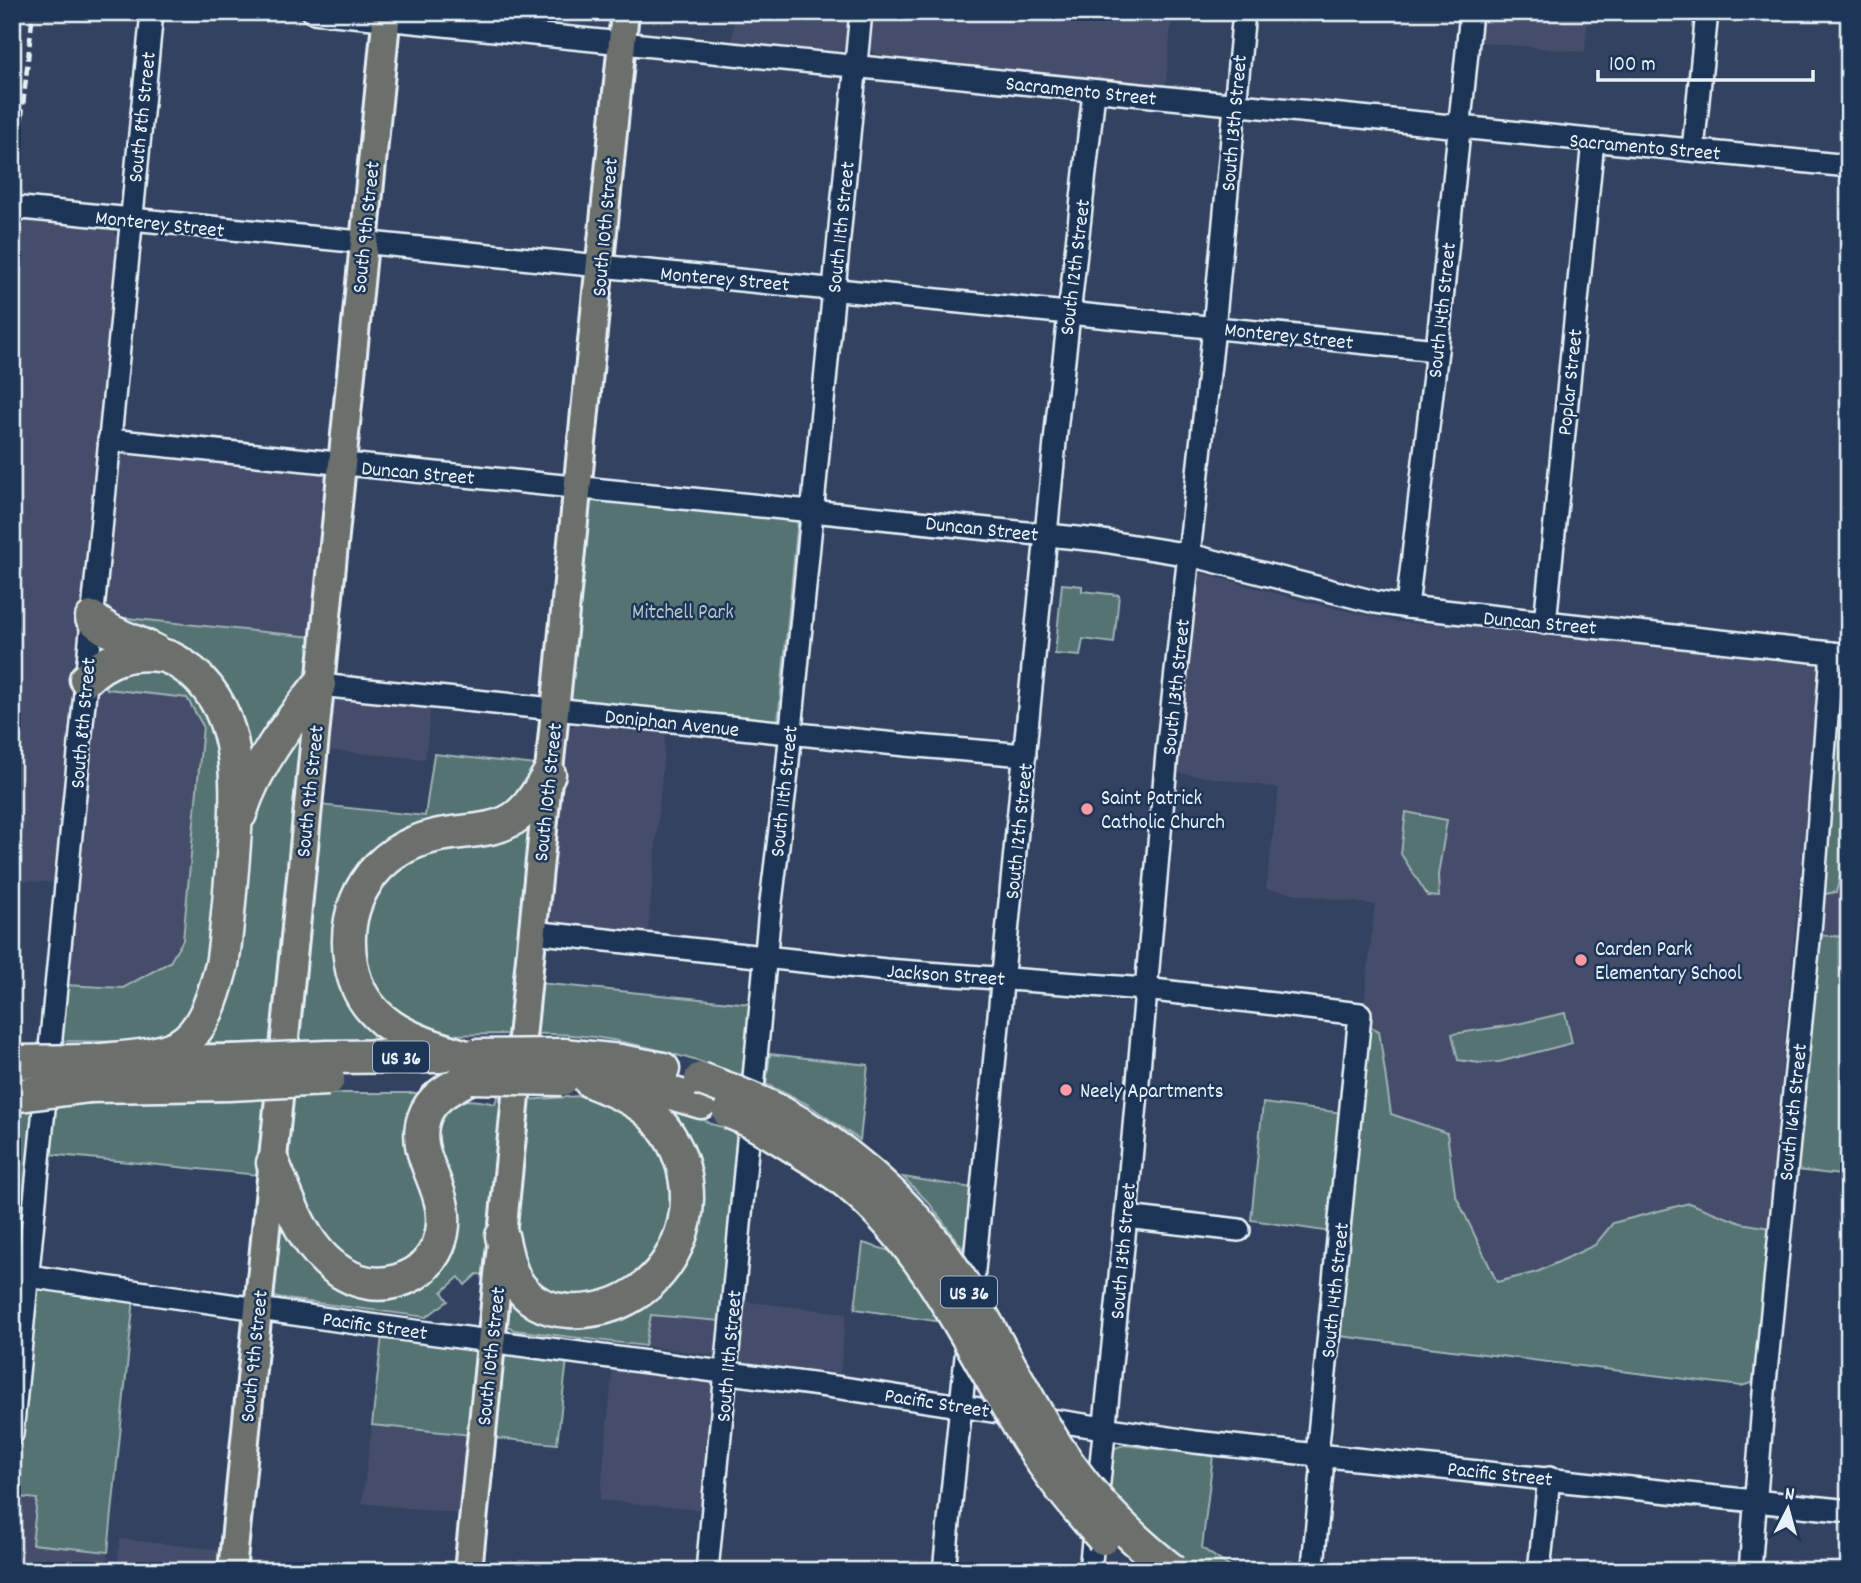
<svg xmlns="http://www.w3.org/2000/svg" width="1861" height="1583" font-family="Dekko,sans-serif">
<rect width="100%" height="100%" fill="#334260"/>
<filter id="ink" filterUnits="userSpaceOnUse"><feTurbulence type="fractalNoise" baseFrequency=".0143" numOctaves="2"/><feDisplacementMap in="SourceGraphic" scale="14" xChannelSelector="R" yChannelSelector="G"/><feConvolveMatrix kernelMatrix="1 2 1 2 8 2 1 2 1" color-interpolation-filters="sRGB"/></filter>
<g filter="url(#ink)">
<g fill="#454e6a">
<polygon points="735,12 849,12 845,48 840,52 834,52 732,41"/>
<polygon points="872,12 1172,12 1166,85 878,55 872,51 869,44"/>
<polygon points="1481,12 1588,12 1585,52 1477,42"/>
<polygon points="18,219 112,229 116,234 117,247 60,883 12,880 12,278"/>
<polygon points="121,451 323,472 328,476 313,637 107,616 100,610 116,456"/>
<polygon points="1201,573 1311,603 1398,622 1575,634 1812,663 1818,666 1821,670 1821,687 1815,716 1781,1080 1779,1136 1771,1228 1741,1223 1689,1203 1613,1223 1595,1245 1537,1272 1497,1282 1455,1194 1447,1133 1391,1114 1379,1032 1365,1024 1363,1014 1375,905 1266,889 1279,788 1174,772 1194,576"/>
<polygon points="1849,668 1849,703 1836,704 1838,676 1842,669"/>
<polygon points="94,688 187,698 203,726 183,940 170,962 123,989 65,985"/>
<polygon points="343,697 431,706 425,759 325,750 329,709 334,701"/>
<polygon points="600,722 666,729 648,933 557,924 549,917 547,907 563,733 573,726"/>
<polygon points="1849,847 1849,937 1815,935 1819,895 1836,892"/>
<polygon points="740,1301 846,1313 840,1373 746,1362 739,1358 737,1350"/>
<polygon points="650,1315 720,1321 716,1352 712,1355 645,1346"/>
<polygon points="613,1366 709,1382 714,1385 700,1510 600,1500"/>
<polygon points="372,1425 471,1435 463,1514 362,1503"/>
<polygon points="12,1496 37,1499 32,1544 108,1552 106,1571 12,1571"/>
<polygon points="120,1539 220,1550 219,1571 117,1571"/>
</g>
<g fill="#547372" stroke="#9eb2b5" stroke-width="2">
<polygon points="590,500 798,519 778,722 569,703"/>
<polygon points="1062,584 1082,586 1082,591 1119,595 1114,643 1083,639 1080,656 1055,654"/>
<polygon points="107,616 313,637 309,667 301,686 241,791 228,702"/>
<polygon points="154,659 206,696 228,771 207,978 182,1029 149,1042 59,1041 65,985 123,988 170,962 183,940 203,726 187,698 107,689 103,683 107,674"/>
<polygon points="1849,703 1849,847 1836,892 1819,895 1836,704"/>
<polygon points="303,725 271,1043 212,1043 196,1039 248,810"/>
<path d="M434 754 537 765 524 801 461 823 348 904 377 1033C367 1050 313 1042 295 1042L320 805 425 816Z"/>
<polygon points="533,808 510,1034 434,1035 394,1017 366,978 362,906 393,862"/>
<polygon points="1406,812 1447,820 1438,875 1439,897 1428,896 1401,854"/>
<polygon points="1815,935 1849,937 1849,1176 1797,1170"/>
<path d="M539 983 750 1004 742 1075C674 1053 607 1032 534 1034Z"/>
<polygon points="1565,1013 1572,1043 1499,1062 1480,1063 1458,1060 1452,1034 1513,1025"/>
<polygon points="1365,1024 1379,1031 1391,1114 1447,1133 1455,1194 1497,1282 1537,1272 1595,1245 1613,1223 1689,1203 1741,1223 1771,1228 1757,1373 1752,1383 1741,1386 1340,1336 1345,1234 1251,1220 1263,1103 1343,1113"/>
<polygon points="770,1054 868,1065 860,1140 807,1104 766,1084"/>
<polygon points="343,1093 430,1093 436,1202 428,1249 385,1275 325,1250 289,1164 286,1142 290,1098"/>
<polygon points="594,1095 633,1109 679,1169 664,1252 611,1295 541,1296 514,1257 513,1240 526,1100"/>
<path d="M497 1097 504 1098 485 1275 477 1274 465 1285 459 1277 442 1292 448 1301 426 1317 278 1298 272 1295 279 1206 341 1281 429 1272 437 1130C447 1096 466 1097 495 1104Z"/>
<polygon points="266,1099 258,1175 49,1154 55,1103 213,1102"/>
<polygon points="12,1103 35,1103 12,1315"/>
<polygon points="658,1107 690,1112 711,1124 737,1131 720,1321 651,1315 645,1346 514,1330 507,1325 509,1282 606,1314 690,1237"/>
<polygon points="903,1177 973,1188 964,1250 929,1203"/>
<polygon points="863,1243 897,1253 948,1323 855,1309"/>
<polygon points="42,1286 134,1298 108,1552 32,1544 37,1499 12,1496 34,1293"/>
<polygon points="382,1336 474,1348 479,1353 471,1435 372,1425"/>
<polygon points="508,1353 567,1360 557,1444 494,1438 502,1358"/>
<polygon points="1124,1445 1213,1456 1202,1548 1233,1569 1248,1571 1191,1571 1177,1562 1106,1493 1111,1453 1115,1448"/>
</g>
<g fill="none" stroke-linecap="round" stroke-linejoin="round">
<defs>
<g id="minor">
<polyline points="313,12 1849,166"/>
<polyline points="1693,150 1707,12"/>
<polyline points="12,207 1437,350"/>
<polyline points="109,440 1097,540 1190,555 1375,602 1407,607 1849,655"/>
<polyline points="1407,607 1437,350 1471,12"/>
<polyline points="1545,623 1593,141"/>
<polyline points="319,685 906,745 1025,755"/>
<polyline points="532,932 886,970 1145,989 1360,1014 1317,1455 1322,1471 1313,1566"/>
<polyline points="1126,1217 1239,1230"/>
<polyline points="28,1276 377,1326 842,1388 1195,1442 1849,1511"/>
<polyline points="971,1301 1057,422 1094,92"/>
<polyline points="12,1434 152,12"/>
<polyline points="707,1571 770,910 786,781 861,12"/>
<polyline points="944,1571 968,1337"/>
<polyline points="1090,1571 1126,1217 1167,753 1214,328 1244,12"/>
<polyline points="1539,1571 1549,1478"/>
<polyline points="1750,1571 1764,1393 1811,920 1832,653"/>
</g>
<g id="major">
<polyline points="232,1571 387,12"/>
<path d="M468 1571C520 1051 574 532 625 12"/>
</g>
<g id="highway">
<path d="M92 618C111 635 133 640 155 651"/>
<path d="M86 679C107 658 130 652 159 655 171 656 183 665 192 672 248 719 237 804 232 869 229 901 227 933 222 965 215 991 205 1031 179 1045 158 1057 118 1058 93 1061"/>
<path d="M240 814C255 766 288 723 319 685"/>
<polyline points="563,1055 620,1061 663,1069"/>
<path d="M463 1056C412 1040 361 1024 351 964 340 903 374 850 435 836 459 830 491 833 513 819 529 809 539 790 549 774"/>
<polyline points="328,1057 440,1056"/>
<polyline points="150,1062 231,1061"/>
<polyline points="614,1082 661,1090 701,1102"/>
<polyline points="90,1086 228,1084"/>
<path d="M273 1163C291 1207 308 1262 357 1280 377 1287 396 1284 414 1274 424 1268 433 1257 438 1246 459 1194 409 1161 424 1118 431 1096 452 1087 471 1077"/>
<path d="M502 1236C506 1251 508 1268 516 1281 528 1301 547 1310 569 1311 670 1316 724 1197 658 1121 641 1101 615 1091 590 1081"/>
</g>
</defs>
<use href="#minor" stroke="#e8f1f8" stroke-width="26"/>
<use href="#major" stroke="#e8f1f8" stroke-width="32"/>
<use href="#highway" stroke="#e8f1f8" stroke-width="37"/>
<use href="#minor" stroke="#1d3557" stroke-width="21"/>
<use href="#major" stroke="#6c706d" stroke-width="26"/>
<use href="#highway" stroke="#6c706d" stroke-width="32"/>
<polyline stroke="#e8f1f8" stroke-width="4.5" stroke-dasharray="10 5" stroke-linecap="butt" points="12,209 33,12"/>
<defs>
<g id="highway-bridge">
<polyline points="473,1056 563,1055"/>
<polyline points="231,1061 328,1057"/>
<polyline points="12,1062 93,1061"/>
<polyline points="471,1077 562,1079"/>
<path d="M701 1079C728 1089 754 1099 780 1112 838 1142 902 1197 940 1250 985 1312 1016 1383 1057 1447 1088 1495 1128 1536 1173 1571"/>
<polyline points="228,1084 328,1079"/>
<polyline points="12,1096 90,1086"/>
<path d="M729 1112C752 1120 773 1134 794 1147 813 1159 834 1171 851 1186 938 1259 978 1367 1040 1459 1059 1487 1080 1512 1103 1538"/>
</g>
</defs>
<use href="#highway-bridge" stroke="#e8f1f8" stroke-width="37" stroke-linecap="butt"/>
<use href="#highway-bridge" stroke="#6c706d" stroke-width="32"/>
</g>
</g>
<g fill="#ff9aa2" stroke="#1d3557" stroke-width="2.5">
<circle cx="1087" cy="809" r="7"/>
<circle cx="1581" cy="960" r="7"/>
<circle cx="1066" cy="1090" r="7"/>
</g>
<g text-anchor="middle" stroke-width="5" stroke-linejoin="round" paint-order="stroke">
<g fill="#1d3557" stroke="#abb9c8" stroke-width="2">
<rect x="373" y="1041.5" width="56" height="31" rx="5"/>
<rect x="941" y="1276.5" width="56" height="31" rx="5"/>
</g>
<g font-size="19" font-weight="bold" fill="#e8f1f8">
<text x="401" y="1064">US 36</text>
<text x="969" y="1299">US 36</text>
</g>
<g font-size="21" fill="#e8f1f8" stroke="#1d3557">
<text transform="translate(1081 90) rotate(6)" y="7">Sacramento Street</text>
<text transform="translate(141 117) rotate(-84)" y="7">South 8th Street</text>
<text transform="translate(1233 123) rotate(-85)" y="7">South 13th Street</text>
<text transform="translate(1645 146) rotate(5)" y="7">Sacramento Street</text>
<text transform="translate(160 223) rotate(6)" y="7">Monterey Street</text>
<text transform="translate(365 227) rotate(-84)" y="7">South 9th Street</text>
<text transform="translate(604 227) rotate(-85)" y="7">South 10th Street</text>
<text transform="translate(840 227) rotate(-84)" y="7">South 11th Street</text>
<text transform="translate(1074 267) rotate(-83)" y="7">South 12th Street</text>
<text transform="translate(725 278) rotate(5)" y="7">Monterey Street</text>
<text transform="translate(1441 310) rotate(-84)" y="7">South 14th Street</text>
<text transform="translate(1289 335) rotate(6)" y="7">Monterey Street</text>
<text transform="translate(1569 382) rotate(-84)" y="7">Poplar Street</text>
<text transform="translate(418 472) rotate(5)" y="7">Duncan Street</text>
<text transform="translate(982 528) rotate(6)" y="7">Duncan Street</text>
<text transform="translate(1540 622) rotate(5)" y="7">Duncan Street</text>
<text transform="translate(1175 687) rotate(-84)" y="7">South 13th Street</text>
<text transform="translate(672 722) rotate(6)" y="7">Doniphan Avenue</text>
<text transform="translate(82 723) rotate(-85)" y="7">South 8th Street</text>
<text transform="translate(309 791) rotate(-84)" y="7">South 9th Street</text>
<text transform="translate(783 791) rotate(-84)" y="7">South 11th Street</text>
<text transform="translate(547 792) rotate(-84)" y="7">South 10th Street</text>
<text transform="translate(1018 831) rotate(-84)" y="7">South 12th Street</text>
<text transform="translate(946 974) rotate(4)" y="7">Jackson Street</text>
<text transform="translate(1792 1112) rotate(-84)" y="7">South 16th Street</text>
<text transform="translate(1122 1251) rotate(-85)" y="7">South 13th Street</text>
<text transform="translate(1334 1290) rotate(-84)" y="7">South 14th Street</text>
<text transform="translate(375 1325) rotate(8)" y="7">Pacific Street</text>
<text transform="translate(253 1356) rotate(-84)" y="7">South 9th Street</text>
<text transform="translate(490 1356) rotate(-84)" y="7">South 10th Street</text>
<text transform="translate(728 1356) rotate(-85)" y="7">South 11th Street</text>
<text transform="translate(937 1402) rotate(9)" y="7">Pacific Street</text>
<text transform="translate(1500 1473) rotate(6)" y="7">Pacific Street</text>
</g>
<g font-size="21" fill="#b4c5c9" stroke="#1d3557">
<text x="683" y="618">Mitchell Park</text>
</g>
<g font-size="21" fill="#e8f1f8" stroke="#1d3557" text-anchor="start">
<text x="1101" y="804">Saint Patrick<tspan x="1101" dy="24">Catholic Church</tspan></text>
<text x="1595" y="955">Carden Park<tspan x="1595" dy="24">Elementary School</tspan></text>
<text x="1080" y="1097">Neely Apartments</text>
</g>
</g>
<rect width="1861" height="1583" fill="none" stroke="#1d3557" stroke-width="42"/>
<rect x="21" y="21" width="1819" height="1541" fill="none" stroke="#e8f1f8" stroke-width="2.5" filter="url(#ink)"/>
<g transform="translate(1788 1509) rotate(6)" stroke="#1d3557" stroke-width="5" paint-order="stroke">
<path d="M0-5L12 26L0 18L-12 26Z" fill="#e8f1f8"/>
<text y="-10" font-size="19" font-weight="bold" text-anchor="middle" fill="#e8f1f8">N</text>
</g>
<path d="M1598 70v10h215v-10" fill="none" stroke="#e8f1f8" stroke-width="3.5"/>
<text x="1609" y="70" font-size="21" fill="#e8f1f8" stroke="#1d3557" stroke-width="5" paint-order="stroke">100 m</text>
</svg>
